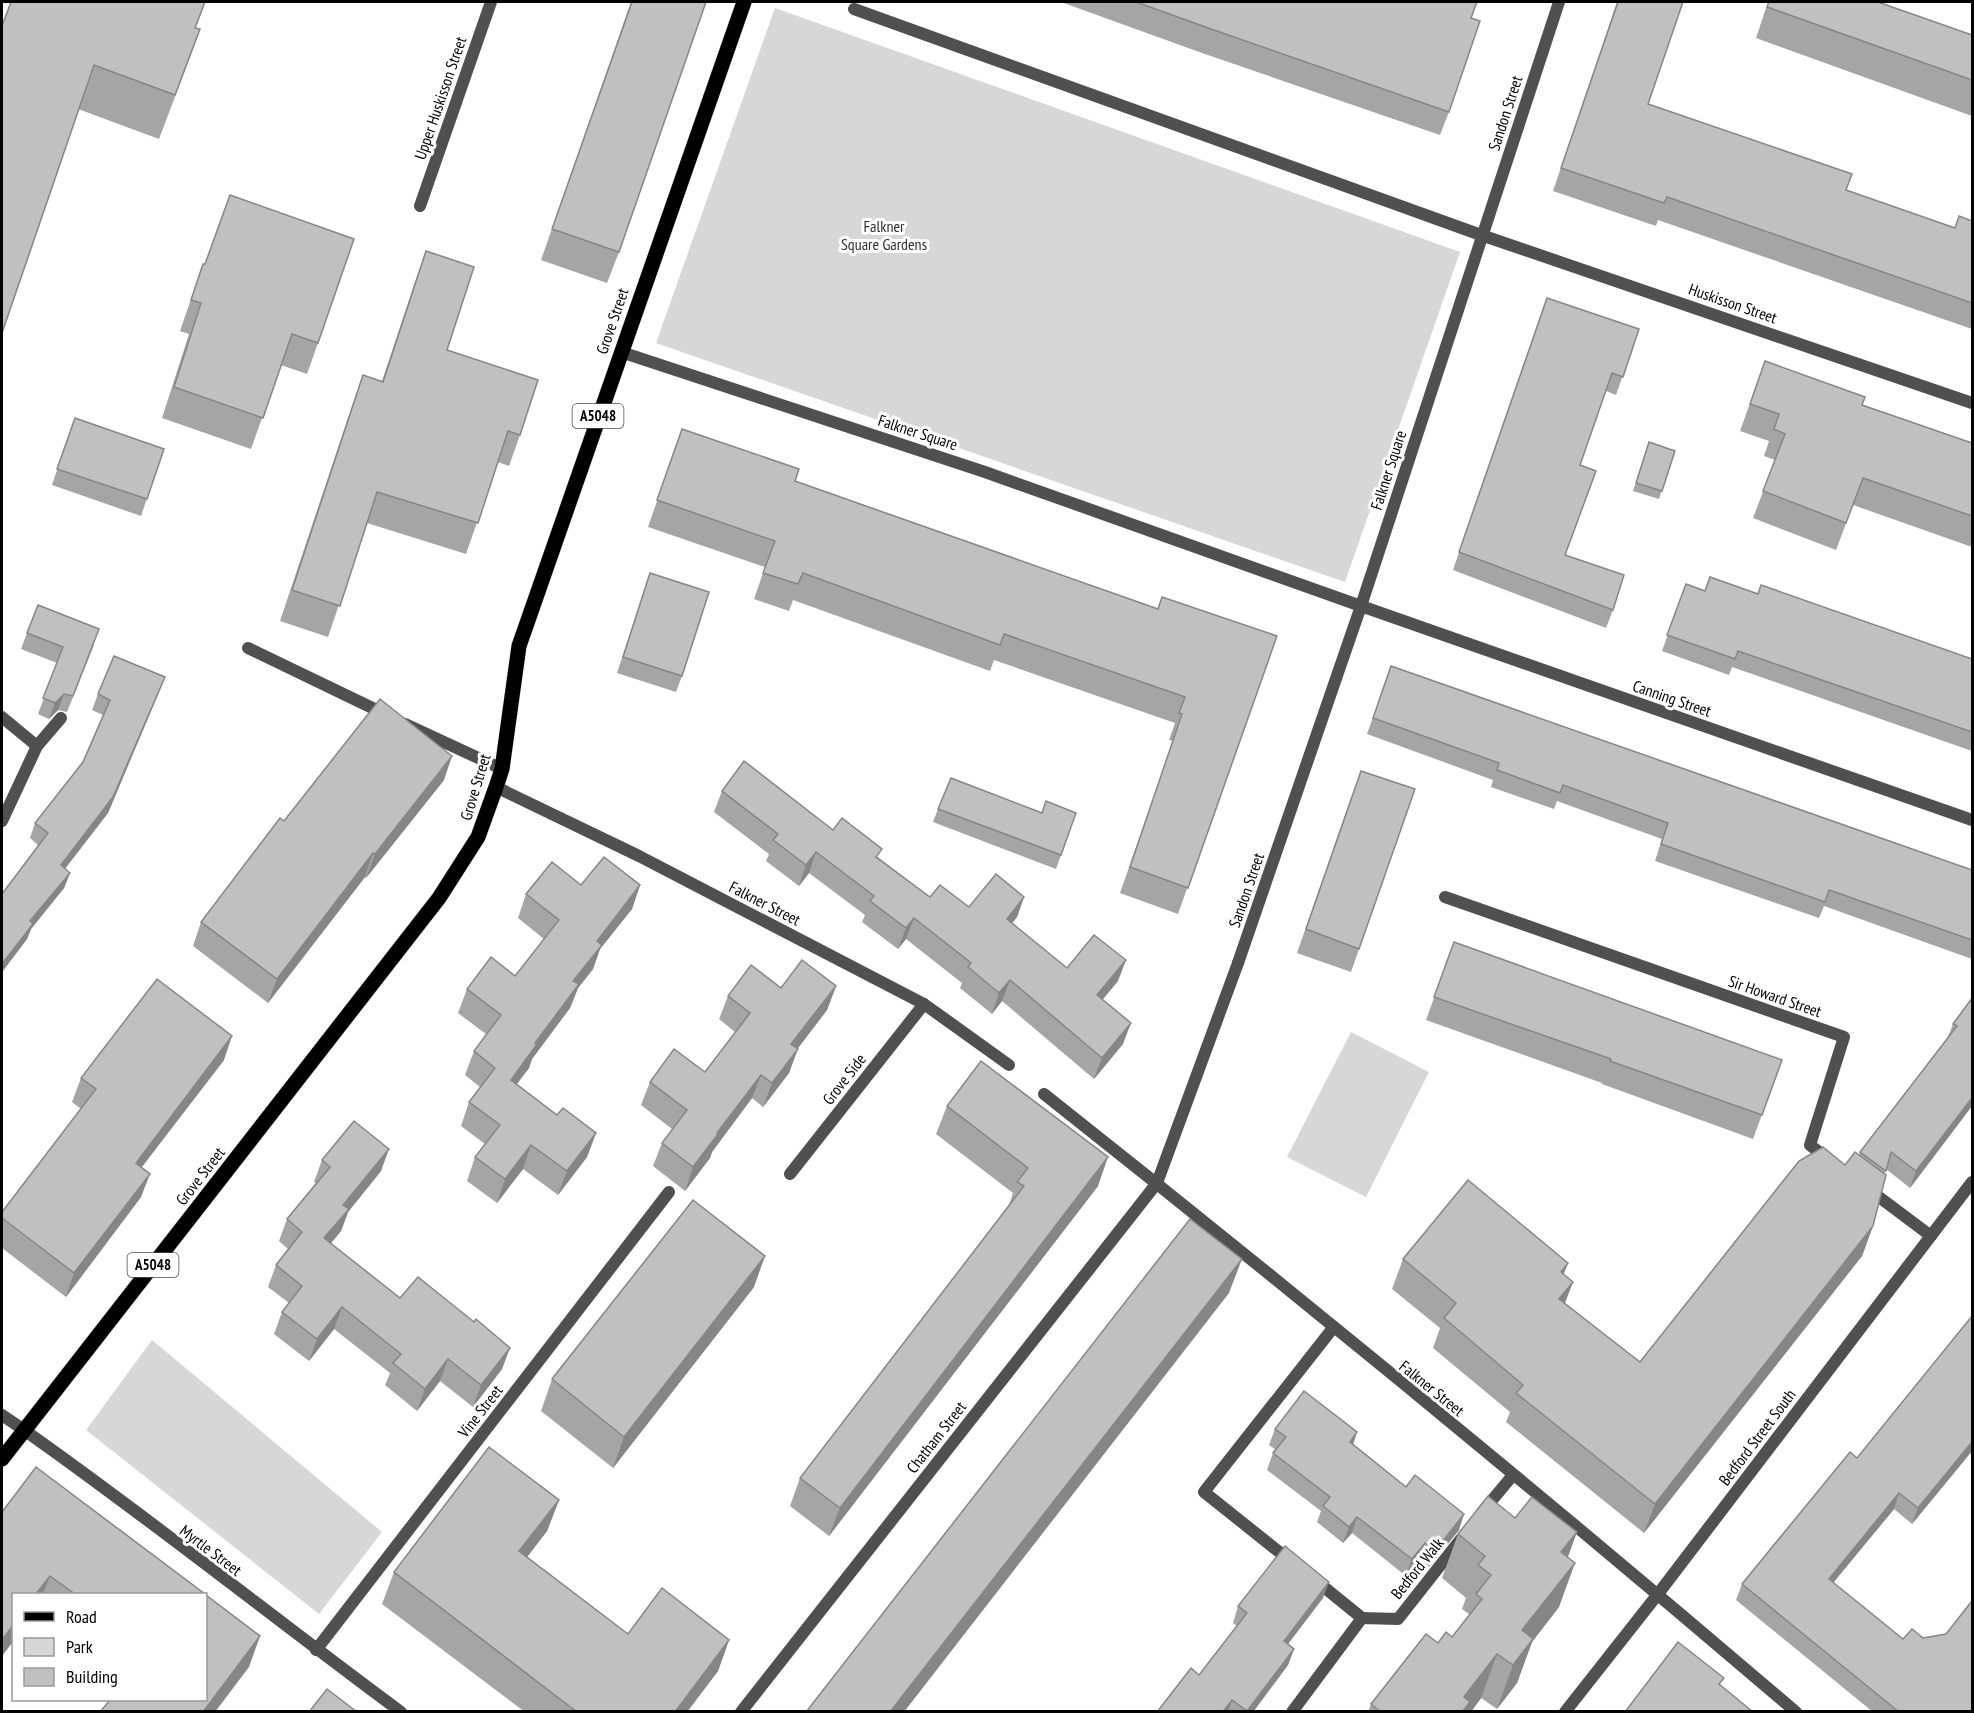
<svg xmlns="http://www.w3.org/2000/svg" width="1974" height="1713" font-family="'PT Sans Narrow',sans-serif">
<rect width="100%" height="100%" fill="#fff"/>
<g fill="#d7d7d7">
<polygon points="775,8 1460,252 1345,582 656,343"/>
<polygon points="1351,1032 1429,1072 1366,1197 1287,1157"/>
<polygon points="152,1340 382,1532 319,1614 86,1430"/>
</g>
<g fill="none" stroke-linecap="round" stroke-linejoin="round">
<defs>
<polyline id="primary" points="2,1459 439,898 478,837 496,787 502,769 519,646 744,2"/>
</defs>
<use href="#primary" stroke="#dbdbdb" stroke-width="16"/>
<g stroke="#505050" stroke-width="12">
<polyline points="1157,1183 1238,963"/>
<polyline points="1483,1511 1513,1475"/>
<polyline points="1293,1563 1204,1492 1333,1328"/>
<polyline points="1314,1579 1362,1618"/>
<polyline points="1292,1712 1362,1618 1398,1619 1461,1539"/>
</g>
<g stroke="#505050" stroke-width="12">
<polyline points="854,9 1481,235 1972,403"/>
<polyline points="420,206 491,2"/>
<polyline points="621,352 985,472 1361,606 1972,820"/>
<polyline points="248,648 387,715"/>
<polyline points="2,717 37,746"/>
<polyline points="405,724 502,769"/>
<polyline points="496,787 639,856 924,1004 1009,1065"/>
<polyline points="2,821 37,746 61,718"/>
<polyline points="1445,897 1844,1037 1810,1145 1829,1160"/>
<polyline points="1238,963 1361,606 1559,2"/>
<path d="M1044 1094C1298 1295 1549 1501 1796 1712"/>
<polyline points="790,1174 924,1004"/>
<polyline points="1867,1188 1931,1236"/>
<polyline points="2,1415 24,1430"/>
<polyline points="316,1650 669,1192"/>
<polyline points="741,1712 1157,1183"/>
<polyline points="1565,1712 1658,1594 1972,1182"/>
</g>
<path stroke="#505050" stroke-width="12" d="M24 1430C152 1520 275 1619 401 1712"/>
<use href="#primary" stroke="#000" stroke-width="15"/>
</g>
<g fill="#a5a5a5">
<polygon points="631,2 619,252 607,283 541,260"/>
<polygon points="1061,2 1477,2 1471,18 1449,112 1440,135 1202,53"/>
<polygon points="1617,2 1683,2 1648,104 1846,190 1954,228 1972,221 1972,329 1658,220 1656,226 1553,191"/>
<polygon points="1768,2 1878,2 1972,35 1972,116 1756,38"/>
<polygon points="2,26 196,28 200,29 159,139 78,109"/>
<polygon points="426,251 447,350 520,435 509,466 498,462 466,554 367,523 328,637 280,621 352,406 363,375 382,381 415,282"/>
<polygon points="203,264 318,343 307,374 281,365 251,449 162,418 189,334 180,331"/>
<polygon points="1547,298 1639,329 1616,395 1606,391 1580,465 1565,555 1613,610 1606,628 1453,570"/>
<polygon points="1765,361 1862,405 1972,443 1972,547 1853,505 1836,550 1753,518 1775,460 1764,456 1769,441 1740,431"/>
<polygon points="75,418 164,449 141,516 52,485"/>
<polygon points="682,429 795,481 1158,609 1277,636 1178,914 1120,893 1173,741 1169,740 1175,723 994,660 990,671 793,600 789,611 754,599 765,567 648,527"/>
<polygon points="1649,442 1675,451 1659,499 1633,491"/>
<polygon points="650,573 682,676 676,692 617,673"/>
<polygon points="1686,584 1705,591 1758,594 1972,659 1972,751 1732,667 1729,675 1662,651"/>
<polygon points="27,633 94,645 67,712 58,710 49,719 38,714 57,663 21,649"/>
<polygon points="1391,666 1972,870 1972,959 1824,906 1819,918 1655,861 1662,839 1557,801 1554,809 1491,787 1493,780 1367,734"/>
<polygon points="159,692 108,813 65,869 70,873 64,888 31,929 27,939 2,972 2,894 38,845 30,838 35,823 83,762 103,715 92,710 98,694"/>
<polygon points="444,780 366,878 365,877 268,1003 193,946 201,922 284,821"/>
<polygon points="722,791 833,830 879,858 930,897 969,907 1024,897 1017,917 1012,923 1067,968 1118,981 1102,1000 1123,1044 1094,1079 1002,1001 992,1014 960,988 962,983 906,939 898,949 862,922 865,915 809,873 799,886 766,861 769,854 714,812"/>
<polygon points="1352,795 1359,949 1351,972 1297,953"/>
<polygon points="938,809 1042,813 1076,813 1056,869 933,822"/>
<polygon points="581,885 640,885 632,909 600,949 593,969 578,988 570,1008 532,1059 529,1068 517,1084 557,1115 596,1133 587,1157 558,1195 523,1169 497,1203 467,1181 475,1157 485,1144 461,1126 469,1102 480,1087 465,1075 474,1051 486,1034 458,1013 467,989 515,976 544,939 518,918 526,894"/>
<polygon points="1454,942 1782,1060 1753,1139 1602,1084 1602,1083 1426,1020"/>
<polygon points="836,986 827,1010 797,1049 789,1073 763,1107 752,1098 712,1152 710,1158 685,1191 653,1166 662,1143 672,1129 641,1105 650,1082 705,1072 735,1032 719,1019 728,996 781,988"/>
<polygon points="1972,998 1972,1106 1910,1188 1886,1169 1873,1226 1862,1256 1644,1533 1506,1422 1510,1412 1433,1348 1440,1328 1392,1289 1403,1259 1564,1274 1565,1303 1640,1362 1845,1165 1859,1155 1860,1152 1948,1037 1953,1024"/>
<polygon points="224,1060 142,1167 141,1197 66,1297 2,1248 2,1212 81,1109 72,1102 81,1078"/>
<polygon points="947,1106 1098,1186 829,1536 790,1506 800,1478 1008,1208 1013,1193 936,1134"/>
<polygon points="322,1160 381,1171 348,1212 341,1231 331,1243 400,1298 502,1369 473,1407 440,1381 417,1411 385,1385 390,1373 334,1329 309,1361 274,1334 282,1312 289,1303 268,1287 276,1265 288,1249 279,1241 287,1219 316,1183 314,1182"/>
<polygon points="754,1287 613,1468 541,1411 552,1379"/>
<polygon points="1275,1429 1353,1444 1459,1530 1429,1567 1419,1559 1406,1576 1352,1533 1343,1543 1317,1522 1321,1511 1267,1470 1273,1453 1276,1450 1269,1445"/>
<polygon points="1972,1451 1912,1524 1894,1509 1833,1583 1972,1712 1873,1712 1736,1600 1742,1584 1857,1458"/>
<polygon points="559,1500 547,1531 527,1557 628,1634 729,1640 718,1671 687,1712 525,1712 382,1604 394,1572"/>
<polygon points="2,1512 205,1594 14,1594 14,1640 2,1656"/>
<polygon points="1515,1518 1567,1557 1559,1607 1532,1642 1517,1683 1497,1709 1481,1698 1471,1712 1368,1712 1371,1704 1438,1643 1452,1637 1468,1617 1469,1614 1462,1609 1466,1598 1442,1578 1458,1534"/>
<polygon points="1323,1598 1288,1644 1294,1649 1288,1665 1253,1712 1157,1712 1199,1675 1237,1626 1233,1623 1238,1606"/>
</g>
<g fill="#868686">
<polygon points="200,29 184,73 159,139"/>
<polygon points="165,677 159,692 108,813 55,881 61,865"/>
<polygon points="64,694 58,710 49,719 55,703"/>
<polygon points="452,756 444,780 366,878 375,854"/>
<polygon points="816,852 809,873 799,886 806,865"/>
<polygon points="373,853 365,877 268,1003 277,979"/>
<polygon points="70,873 64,888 31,929 27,939 2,972 2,964 30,921"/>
<polygon points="640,885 632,909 600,949 593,969 578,988 570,1008 532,1059 529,1068 502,1103 511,1080 535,1043 597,941"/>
<polygon points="1024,897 1017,917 999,939 1007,919"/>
<polygon points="914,918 906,939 898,949 906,928"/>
<polygon points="1126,960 1118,981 1089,1016 1097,995"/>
<polygon points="1010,980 1002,1001 992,1014 999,993"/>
<polygon points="836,986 827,1010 783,1068 791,1044"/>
<polygon points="1131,1023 1123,1044 1094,1079 1102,1058"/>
<polygon points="232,1036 224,1060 127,1186 136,1163"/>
<polygon points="798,1049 789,1073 763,1107 772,1083"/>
<polygon points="761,1075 752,1098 712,1152 710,1158 685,1191 693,1167 717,1133"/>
<polygon points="1972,1098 1972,1106 1910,1188 1916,1171"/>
<polygon points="596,1133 587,1157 558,1195 567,1171"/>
<polygon points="531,1145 523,1169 497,1203 505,1179"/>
<polygon points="389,1149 381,1171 348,1212 341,1231 317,1260 324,1238 343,1205"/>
<polygon points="1108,1157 1098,1186 829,1536 840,1508"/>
<polygon points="150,1174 141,1197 66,1297 74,1273"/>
<polygon points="1873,1226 1862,1256 1644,1533 1655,1504"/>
<polygon points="765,1256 754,1287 613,1468 624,1437"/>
<polygon points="1242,1259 1229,1293 904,1712 890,1712"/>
<polygon points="1568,1263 1557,1292 1561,1272"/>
<polygon points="1573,1282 1562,1311 1559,1299"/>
<polygon points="342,1307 334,1329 309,1361 317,1339"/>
<polygon points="510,1348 502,1369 473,1407 481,1385"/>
<polygon points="448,1359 440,1381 417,1411 425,1389"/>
<polygon points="1357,1432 1352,1448 1350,1442"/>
<polygon points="1972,1442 1972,1451 1912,1524 1918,1508"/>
<polygon points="1899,1493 1894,1509 1823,1595 1829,1579"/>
<polygon points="559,1500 547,1531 508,1582 519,1551"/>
<polygon points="1464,1514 1459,1530 1429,1567 1435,1551"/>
<polygon points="1357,1517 1352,1533 1343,1543 1349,1527"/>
<polygon points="1577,1532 1561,1576 1561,1552"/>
<polygon points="1425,1543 1419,1559 1406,1576 1412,1559"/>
<polygon points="1575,1563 1559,1607 1532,1642 1517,1683 1497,1709 1513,1665 1522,1630"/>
<polygon points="50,1576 43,1594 36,1594"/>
<polygon points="1329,1582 1323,1598 1278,1657 1284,1641"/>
<polygon points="14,1624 14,1640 2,1656 2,1640"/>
<polygon points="260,1636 249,1667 215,1712 203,1712"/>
<polygon points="729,1640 718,1671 687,1712 675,1712"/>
<polygon points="1294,1649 1288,1665 1253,1712 1247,1712"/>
<polygon points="1497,1654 1481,1698 1471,1712 1459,1712 1464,1697"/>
<polygon points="1232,1700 1228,1712 1223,1712"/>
</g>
<g fill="#c0c0c0" stroke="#868686" stroke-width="1.5">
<polygon points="11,2 205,2 195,28 200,29 175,95 94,65 2,333 2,26"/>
<polygon points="632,2 706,2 619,252 552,229"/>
<polygon points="1136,2 1477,2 1471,18 1480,21 1449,112 1211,29"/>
<polygon points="1618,2 1683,2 1648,104 1852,174 1846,190 1955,228 1959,216 1972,221 1972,303 1667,197 1664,203 1561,168"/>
<polygon points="1769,2 1878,2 1972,35 1972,80 1767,7"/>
<polygon points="230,195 354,239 318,343 292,334 263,418 174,387 201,303 191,300 203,264 205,264"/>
<polygon points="426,251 474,267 447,350 538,380 520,435 508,431 478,523 377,492 340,606 292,590 363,375 383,382"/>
<polygon points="1547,298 1639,329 1623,377 1612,373 1580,465 1596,471 1565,555 1624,575 1613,610 1459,552"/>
<polygon points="1765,361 1865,397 1862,405 1972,443 1972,516 1863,478 1846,523 1763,491 1785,434 1774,429 1779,414 1750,404"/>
<polygon points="75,418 164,449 147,499 57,469"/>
<polygon points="682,429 799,469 795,481 1158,609 1162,597 1277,636 1188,888 1130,867 1182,714 1179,713 1185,697 1004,634 1000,645 803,573 798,584 763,573 775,541 657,500"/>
<polygon points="1649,442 1675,451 1662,491 1636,483"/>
<polygon points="650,573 709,592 682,676 623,657"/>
<polygon points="1710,577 1758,594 1761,585 1972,659 1972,732 1738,651 1735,659 1667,635 1686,584 1705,591"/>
<polygon points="38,605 99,629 73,696 64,694 55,703 43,698 63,647 27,633"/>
<polygon points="114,656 165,677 113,797 61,865 70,873 30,921 33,924 2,964 2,894 48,833 35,823 83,762 110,700 98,694"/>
<polygon points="1391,666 1972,870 1972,940 1829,890 1825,902 1661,844 1668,823 1563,785 1560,793 1497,770 1499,763 1373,718"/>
<polygon points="380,699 452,756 375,854 373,853 277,979 201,922 280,818 284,821"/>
<polygon points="744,761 833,830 842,818 882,849 876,857 930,897 940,885 969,907 996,874 1024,897 1007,919 1067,968 1094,935 1126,960 1097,995 1131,1023 1102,1058 1010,980 999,993 968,967 971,963 914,918 906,928 870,901 874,896 816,852 806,865 773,840 778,834 722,791"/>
<polygon points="1361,771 1415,789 1359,949 1306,929"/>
<polygon points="951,778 1042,813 1046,801 1076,813 1061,855 938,809"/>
<polygon points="604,857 640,885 597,941 602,945 573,981 579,984 535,1043 537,1044 511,1080 557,1115 563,1108 596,1133 567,1171 531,1145 505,1179 475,1157 500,1125 469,1102 495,1068 474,1051 501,1015 467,989 491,957 515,976 559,920 526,894 552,862 581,885"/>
<polygon points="1454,942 1782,1060 1762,1115 1610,1061 1611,1059 1434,997"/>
<polygon points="802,960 836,986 791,1044 798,1049 772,1083 761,1075 717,1133 718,1134 693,1167 662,1143 687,1110 650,1082 674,1049 705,1072 750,1013 728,996 751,965 781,988"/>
<polygon points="157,979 232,1036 136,1163 150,1174 74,1273 2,1218 2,1212 96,1089 81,1078"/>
<polygon points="1972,998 1972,1098 1916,1171 1891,1152 1886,1171 1860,1152 1957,1026 1953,1024"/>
<polygon points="981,1061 1108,1157 840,1508 800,1478 1024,1186 1017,1182 1028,1168 947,1106"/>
<polygon points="354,1121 389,1149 343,1205 349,1209 324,1238 400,1298 418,1277 474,1322 476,1319 510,1348 481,1385 448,1359 425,1389 393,1363 401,1354 342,1307 317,1339 282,1312 302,1286 276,1265 302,1232 287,1219 330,1167 322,1160"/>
<polygon points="1823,1147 1845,1165 1855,1152 1886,1175 1873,1226 1655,1504 1516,1393 1523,1385 1444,1318 1456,1303 1403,1259 1468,1180 1568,1263 1561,1272 1573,1282 1559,1299 1640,1362 1799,1161"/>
<polygon points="693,1200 765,1256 624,1437 552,1379"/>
<polygon points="1190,1219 1242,1259 890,1712 806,1712"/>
<polygon points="1972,1316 1972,1442 1918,1508 1899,1493 1829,1579 1903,1639 1912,1629 1923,1638 1946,1634 1972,1601 1972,1712 1899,1712 1742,1584 1850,1452 1857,1458"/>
<polygon points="1304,1391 1357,1432 1350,1442 1406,1487 1415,1475 1464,1514 1435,1551 1425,1543 1412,1559 1357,1517 1349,1527 1323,1506 1330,1497 1273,1453 1286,1437 1275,1429"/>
<polygon points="489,1447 559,1500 519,1551 628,1634 662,1588 729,1640 675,1712 577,1712 394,1572"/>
<polygon points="36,1467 205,1594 75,1594 50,1576 36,1594 14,1594 14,1624 2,1640 2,1512"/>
<polygon points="1488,1496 1515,1518 1532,1497 1577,1532 1561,1552 1575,1563 1522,1630 1533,1639 1513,1665 1497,1654 1464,1697 1470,1702 1462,1712 1381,1712 1371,1704 1426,1634 1438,1643 1446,1632 1452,1637 1482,1599 1476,1594 1491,1575 1478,1565 1485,1556 1458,1534"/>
<polygon points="1285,1546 1329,1582 1284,1641 1294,1649 1247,1711 1232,1700 1223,1712 1157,1712 1191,1668 1199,1675 1247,1613 1238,1606"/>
<polygon points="206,1595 260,1636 203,1712 100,1712 110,1700 206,1700"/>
<polygon points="1678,1642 1724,1678 1719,1684 1753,1712 1625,1712"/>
<polygon points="327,1689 357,1712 309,1712"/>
</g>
<g text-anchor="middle" stroke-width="6" stroke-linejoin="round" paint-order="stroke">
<g fill="#fff" stroke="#4c4c4c" stroke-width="1.5">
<rect x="572.5" y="404" width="51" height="24" rx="4.5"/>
<rect x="127.5" y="1253" width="51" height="24" rx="4.5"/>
</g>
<g font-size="15" font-weight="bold" fill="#000">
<text x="598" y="421">A5048</text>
<text x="153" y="1270">A5048</text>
</g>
<g font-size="16" fill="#000" stroke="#fff">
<text transform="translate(440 98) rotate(-71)" y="6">Upper Huskisson Street</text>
<text transform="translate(1505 113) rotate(-72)" y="6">Sandon Street</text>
<text transform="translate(1733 303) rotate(19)" y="6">Huskisson Street</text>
<text transform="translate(612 321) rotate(-71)" y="6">Grove Street</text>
<text transform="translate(918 432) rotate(18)" y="6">Falkner Square</text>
<text transform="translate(1388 470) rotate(-72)" y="6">Falkner Square</text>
<text transform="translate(1672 698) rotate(19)" y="6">Canning Street</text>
<text transform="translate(475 787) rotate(-73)" y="6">Grove Street</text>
<text transform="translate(1246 890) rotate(-71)" y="6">Sandon Street</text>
<text transform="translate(765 903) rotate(27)" y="6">Falkner Street</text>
<text transform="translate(1775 996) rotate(19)" y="6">Sir Howard Street</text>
<text transform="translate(844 1079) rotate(-52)" y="6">Grove Side</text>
<text transform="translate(200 1176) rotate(-52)" y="6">Grove Street</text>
<text transform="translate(1432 1388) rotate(39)" y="6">Falkner Street</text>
<text transform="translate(480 1411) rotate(-52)" y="6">Vine Street</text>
<text transform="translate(936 1437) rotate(-52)" y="6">Chatham Street</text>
<text transform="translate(1757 1437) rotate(-53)" y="6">Bedford Street South</text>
<text transform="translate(211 1550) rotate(37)" y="6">Myrtle Street</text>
<text transform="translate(1417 1568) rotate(-51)" y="6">Bedford Walk</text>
</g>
<g font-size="16" fill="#2e2e2e" stroke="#fff">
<text x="884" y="232">Falkner<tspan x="884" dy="18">Square Gardens</tspan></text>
</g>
</g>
<rect width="1974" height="1713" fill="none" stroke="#000000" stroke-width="6"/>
<rect x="12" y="1593" width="195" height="108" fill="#ffffff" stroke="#999999" stroke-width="1.5"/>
<rect x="24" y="1612" width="30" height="9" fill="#000000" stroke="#999999" stroke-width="1.5"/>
<text x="66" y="1623" font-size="18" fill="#000000">Road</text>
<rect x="24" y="1638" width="30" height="18" fill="#d7d7d7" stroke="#999999" stroke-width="1.5"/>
<text x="66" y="1653" font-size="18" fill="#000000">Park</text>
<rect x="24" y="1668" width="30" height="18" fill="#c0c0c0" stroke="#999999" stroke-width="1.5"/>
<text x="66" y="1683" font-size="18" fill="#000000">Building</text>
</svg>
